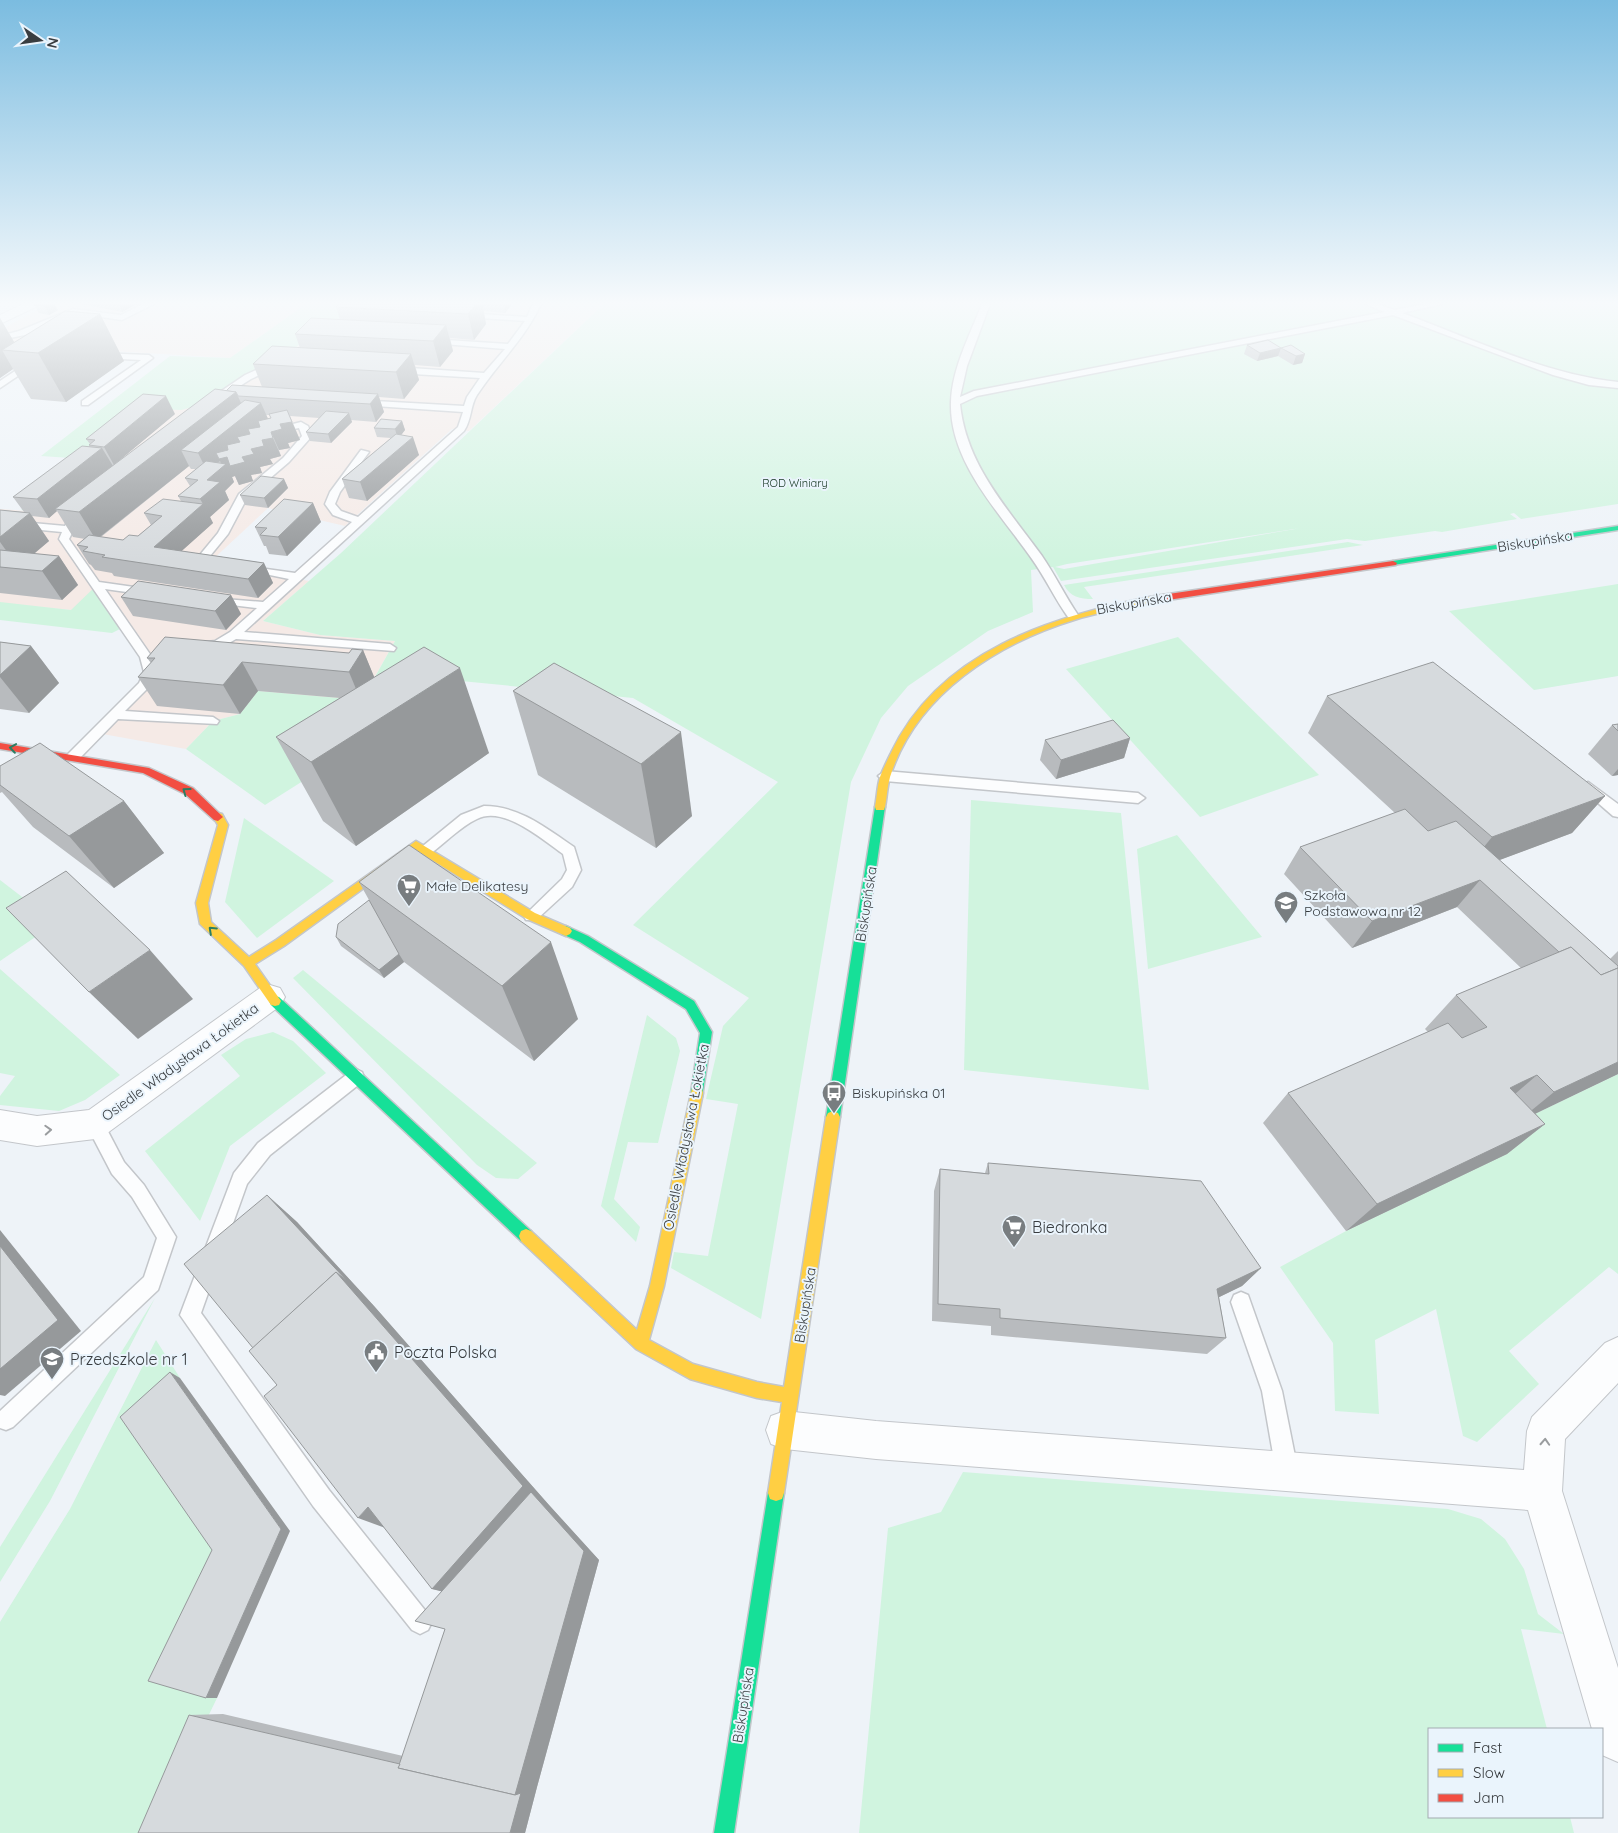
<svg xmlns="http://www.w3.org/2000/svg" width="1618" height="1833" font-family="Quicksand,sans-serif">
<rect width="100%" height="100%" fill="#eef3f8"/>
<g fill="#f5eae6">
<polygon points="49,304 306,304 230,358 9,345 0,330"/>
<polygon points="361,304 604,304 469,431 452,429 345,526 268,508 209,563 309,581 263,621 320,635 395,641 361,701 258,691 240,714 213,721 186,749 97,733 150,672 124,627 71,610 0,603 0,509 28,511 155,409 243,377 275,361"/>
</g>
<g fill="#d0f4df" fill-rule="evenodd">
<polygon points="306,304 361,304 275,361 193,407 181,410 155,409 28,511 21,510 85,459 41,456 170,356 230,358"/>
<path d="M604 304H1618V504L1521 519 1514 513 1510 514 1517 519 1442 532 1435 531 1365 541 1347 539 1061 581 1053 567 1031 570 1033 612 988 631 908 686 881 718 851 782 761 1319 671 1268 674 1252 708 1256 738 1104 706 1099 723 1026 749 998 633 925 778 782 633 698 461 681 265 805 186 749 213 721 240 714 258 691 362 700 395 641 320 635 263 621 341 553ZM1301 528 1064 569 1055 567 1067 564Z"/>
<path d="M1348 542 1363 545 1084 587 1093 599C1080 599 1070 597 1064 585Z"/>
<polygon points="1618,584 1618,676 1534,690 1449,611"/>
<polygon points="97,585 124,627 112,633 0,620 0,602 71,610"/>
<polygon points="1178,637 1319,775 1200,817 1066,669"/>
<polygon points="971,800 1121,813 1149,1090 964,1070"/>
<polygon points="244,818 334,881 257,938 225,902"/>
<polygon points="1177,835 1262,937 1148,969 1137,849"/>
<polygon points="0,880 56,923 0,961"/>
<polygon points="0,969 120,1075 85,1100 59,1111 0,1105 0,1096 15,1076 0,1073"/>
<polygon points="303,970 537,1163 518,1179 496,1178 477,1165 293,978"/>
<polygon points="647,1015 676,1038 680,1051 658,1143 628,1142 614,1199 640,1227 636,1242 601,1206"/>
<polygon points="273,1032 293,1041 326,1073 230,1146 200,1221 145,1151 240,1076 221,1055 246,1039"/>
<polygon points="1618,1074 1618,1274 1609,1267 1509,1351 1539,1384 1477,1442 1463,1436 1436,1309 1375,1340 1379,1414 1335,1411 1333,1343 1280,1267 1346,1231 1506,1154 1516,1123"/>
<polygon points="155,1298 50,1501 0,1582 0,1547"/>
<polygon points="156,1340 180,1378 222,1553 161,1681 217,1698 189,1756 156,1833 0,1833 0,1622 70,1509"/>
<polygon points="963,1472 1448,1509 1481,1519 1505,1539 1524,1569 1538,1614 1564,1634 1521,1629 1547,1729 1429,1729 1429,1817 1570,1817 1574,1833 859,1833 888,1528 941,1512"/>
</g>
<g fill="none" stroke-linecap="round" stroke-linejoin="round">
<defs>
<g id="lane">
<polygon points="143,304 154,304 122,320 74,313 25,335 0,340 0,336 19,331 73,309 121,315"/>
<path d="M533 304H541C525 339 497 364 477 395 470 406 472 419 464 431L244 632 390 644 396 648 394 651 236 639 222 647 200 649V643L215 641 230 632 257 608 215 603 209 600 211 598 263 602 289 579 245 570V566L295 573 352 522 333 515 325 504 330 492 361 450 369 452 340 492 335 504 341 511 358 517 458 427 463 412 360 405 356 402 357 400 464 406 467 397 480 378 396 373 392 370 396 367 484 373 505 349 431 343 427 341 431 339 508 344 525 321 466 317 462 315 466 313 527 317Z"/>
<path d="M982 304H990L967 366 960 397 974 391 1384 312 1366 304H1378L1394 310 1425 304H1442L1402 313C1470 338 1547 375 1618 382V388L1589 385 1553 375 1393 315 977 396 960 404C966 465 1008 509 1042 556 1055 575 1065 596 1078 615L1072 618 1068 617C1055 599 1045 577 1032 559 1000 513 949 462 951 402 952 368 970 335 982 304Z"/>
<polygon points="98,353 149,355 153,358 88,405 82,405 82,401 141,360 101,358 98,357"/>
<polygon points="30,361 37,363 0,388 0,381"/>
<polygon points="274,362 278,365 277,367 251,379 221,398 214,396 245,375"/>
<polygon points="301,422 308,426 312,436 289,462 247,498 228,534 210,556 212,560 223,562 223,566 205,565 199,556 218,533 239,494 283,458 302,436 299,428 274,433 269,430"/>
<polygon points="77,510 82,513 69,539 99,582 148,589 154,592 148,595 105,589 152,657 156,672 148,688 125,711 213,717 219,721 217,724 118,719 78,760 68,760 66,757 68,754 139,683 144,672 140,657 59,539 62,532 0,526 0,520 65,526 73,511"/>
<polygon points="885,771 1138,793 1145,798 1138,803 885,781 878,776"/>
<polygon points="1588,782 1618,804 1618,817 1613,816 1583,790 1581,787"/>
<path d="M484 806C519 806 546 828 574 847L581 870 572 887 536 920H526L524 916 562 879 567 870 563 854C542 839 503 805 477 819 460 827 445 843 430 854H420L418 850 461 815Z"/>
<polygon points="356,1069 362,1072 364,1077 362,1082 270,1155 247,1184 201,1313 329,1490 428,1614 432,1622 428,1630 420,1634 412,1630 313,1506 180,1315 234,1173 258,1143 350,1072"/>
<polygon points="95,1116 101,1118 124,1162 144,1185 176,1237 158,1290 13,1427 6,1430 0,1428 0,1411 144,1277 157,1238 132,1197 112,1174 89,1130 86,1124 89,1118"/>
<polygon points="1241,1292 1248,1295 1282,1391 1298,1471 1295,1479 1287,1482 1279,1479 1276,1471 1262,1391 1231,1302 1234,1295"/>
</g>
<g id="street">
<polygon points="23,304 42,304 0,324 0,315"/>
<polygon points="270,985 280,988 285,997 280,1006 106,1134 95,1139 37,1146 0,1140 0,1110 37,1116 89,1110 260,988"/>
<polygon points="1618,1337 1618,1383 1565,1439 1562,1491 1618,1668 1618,1762 1602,1755 1602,1729 1592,1729 1528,1510 876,1459 785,1449 771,1444 766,1430 771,1416 785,1411 876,1421 1524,1470 1527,1431 1532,1417 1605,1343"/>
</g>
<g id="fast">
<polygon points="1618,526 1618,530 1393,565 1389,563 1393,561"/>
<polygon points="880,803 885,807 840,1117 838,1121 833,1123 828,1121 826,1117 875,807"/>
<polygon points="566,926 588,936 694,1001 712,1032 702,1097 697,1099 692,1097 691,1093 700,1033 686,1009 580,942 562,934 560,931 562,928"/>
<polygon points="275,996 279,997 531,1231 533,1236 531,1241 526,1243 521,1241 271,1005 269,1001 271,997"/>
<polygon points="776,1485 782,1487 784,1493 734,1833 714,1833 768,1493 770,1487"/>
</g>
<g id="slow">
<path d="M1155 596 1159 599 1158 601C1131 607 1103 611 1077 619 998 643 916 694 890 777 887 787 887 797 885 807L884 810H876L875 807C877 797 877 787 880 777 883 769 887 761 891 753 939 651 1052 616 1155 596Z"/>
<polygon points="218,813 222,814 228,825 208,903 211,922 249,957 276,940 416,841 535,913 570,928 572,931 570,934 566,936 527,919 416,850 284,946 255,964 281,1001 279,1005 275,1006 271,1005 244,966 200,924 196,903 218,825 213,817"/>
<polygon points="697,1087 702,1089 703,1093 664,1286 649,1340 693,1364 757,1382 784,1387 826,1117 828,1113 833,1111 838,1113 840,1117 784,1493 782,1499 776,1501 770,1499 768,1493 782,1402 757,1398 690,1379 636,1349 521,1241 519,1236 521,1231 526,1229 531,1231 637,1330 650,1286 691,1093 692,1089"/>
</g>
<g id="jam">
<polygon points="1393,561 1397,563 1396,565 1155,602 1151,599 1155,596"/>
<polygon points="0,743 149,768 193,788 223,817 218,821 214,820 185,794 143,773 0,749"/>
</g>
</defs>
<use href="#lane" stroke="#c3c6ca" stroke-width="3"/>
<use href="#street" stroke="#c3c6ca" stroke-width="2"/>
<use href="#fast" stroke="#c3c6ca" stroke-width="3"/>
<use href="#slow" stroke="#c3c6ca" stroke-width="3"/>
<use href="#jam" stroke="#c3c6ca" stroke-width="3"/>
<use href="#lane" fill="#fcfdfe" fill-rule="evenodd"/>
<use href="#street" fill="#fcfdfe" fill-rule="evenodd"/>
<use href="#fast" fill="#16e098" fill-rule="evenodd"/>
<use href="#slow" fill="#ffcf43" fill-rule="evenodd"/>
<use href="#jam" fill="#f24e42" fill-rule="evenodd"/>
</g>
<g fill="#b8bbbe" fill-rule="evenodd">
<polygon points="35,304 54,304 58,310 49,315 39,313 34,305"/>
<polygon points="82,304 137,304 122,312"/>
<path d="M339 304H512L505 313 484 311 486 324 474 340 450 338 453 351 440 367 415 365 419 380 404 399 379 397 384 412 376 422 351 420 352 422 331 443 310 441 306 432 319 418 290 416 300 440 288 443 290 448 279 450 281 456 270 459 273 464 260 467 262 473 251 475 253 481 239 485 235 476 232 477 234 482 225 491 229 500 210 517 213 523 181 551 264 563 273 583 258 598 114 576 112 573 95 570 91 565 89 564 77 545 85 539 73 537 57 511 49 518 32 516 49 541 34 554 59 556 78 585 62 600 0 593V510L24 512 13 497 89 447V445L90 444 86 439 175 414 121 459 226 391 262 387 253 364 300 348 295 334 340 320 336 307ZM266 415H270L271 418 268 419ZM189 466 191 469H196L185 478 190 486 178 496 181 501 144 513 151 525 138 536 123 540 101 537Z"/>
<polygon points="100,314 124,361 66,402 31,399 13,369 0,378 0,318 14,342"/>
<polygon points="1247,345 1281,348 1305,354 1302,363 1293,365 1278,356 1257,361 1244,354"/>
<polygon points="402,421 405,430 401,435 419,455 367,501 349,498 342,479 391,438 377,437 374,428"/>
<polygon points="284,479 288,488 268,508 245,505 240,495"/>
<polygon points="313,503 321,522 287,556 269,554 266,546 264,546 255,527"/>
<polygon points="231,595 241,614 226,630 133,616 121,597"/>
<polygon points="0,642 31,646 59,683 29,713 0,709"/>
<polygon points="363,650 374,677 489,753 356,846 323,821 276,737 340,698 258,691 240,714 157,706 138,677 151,663 147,658 349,653"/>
<polygon points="554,663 692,816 656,848 538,775 513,691"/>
<polygon points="1327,696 1605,796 1572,833 1499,860 1610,959 1618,951 1618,1074 1535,1113 1545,1124 1507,1154 1346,1231 1263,1123 1288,1093 1428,1032 1425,1029 1456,995 1521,968 1457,907 1352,948 1284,874 1300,847 1395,813 1308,733"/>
<polygon points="1618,724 1618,775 1612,776 1588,754 1612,725"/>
<polygon points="1130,738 1124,758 1056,779 1040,760 1045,740"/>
<polygon points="0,766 124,801 164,853 114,888 33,827 2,792 0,793"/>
<polygon points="359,882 578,1019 534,1061 404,962 384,978 341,946 336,937 369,900"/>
<polygon points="988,1163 1261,1268 1242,1286 1219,1297 1226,1338 1207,1354 991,1335 991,1326 932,1321 934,1191 940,1169 985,1173"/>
<polygon points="267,1195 297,1222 374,1306 549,1505 599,1560 537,1787 525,1833 189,1715 223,1714 403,1756 445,1629 442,1591 432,1589 277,1385 253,1348"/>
</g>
<g fill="#96999b">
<polygon points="49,304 54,304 58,310 49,315 45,306"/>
<polygon points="119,304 137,304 122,312"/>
<polygon points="476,304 482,304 486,324 474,340 468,314"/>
<polygon points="504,304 512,304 505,313"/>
<polygon points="100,314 124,361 66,402 38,353"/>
<polygon points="0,318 20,352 2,350 13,369 0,378"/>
<polygon points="446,325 453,351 440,367 433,341"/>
<polygon points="1281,348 1278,356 1257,361 1260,353"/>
<polygon points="411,354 419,380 404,399 396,372"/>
<polygon points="1305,354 1302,363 1293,365 1296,356"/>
<polygon points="236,392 246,414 261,403 269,421 227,457 242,457 262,440 273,438 281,456 270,459 273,464 260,467 262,473 251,475 253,481 239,485 235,476 232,477 234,482 225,491 229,500 210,517 213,523 165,566 154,547 203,504 200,499 207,480 222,466 220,461 207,471 198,453 181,450 189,466 96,540 79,512"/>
<polygon points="378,394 384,412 376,422 370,404"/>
<polygon points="166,396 175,414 114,465 104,447"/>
<polygon points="349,413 352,422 331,443 328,434"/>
<polygon points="402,421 405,430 398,439 395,429"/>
<polygon points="292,422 300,440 288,443 290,448 279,450 271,432 280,424"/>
<polygon points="413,437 419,455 367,501 360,482"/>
<polygon points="102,448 113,466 55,509 57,511 49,518 37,499"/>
<polygon points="284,479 288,488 268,508 264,498"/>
<polygon points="313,503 321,522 287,556 278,537"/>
<polygon points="30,513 49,541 18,567 0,542 0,537"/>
<polygon points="59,556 78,585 62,600 42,571"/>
<polygon points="264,563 273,583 258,598 248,579"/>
<polygon points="231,595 241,614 226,630 215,611"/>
<polygon points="31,646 59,683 29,713 0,677 0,675"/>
<polygon points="363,650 375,679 361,701 349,672"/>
<polygon points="242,662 258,691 240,714 223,685"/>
<polygon points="460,668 489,753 356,846 311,762"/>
<polygon points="681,732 692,816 656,848 641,764"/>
<polygon points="1130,738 1124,758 1056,779 1061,760"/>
<polygon points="1618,769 1618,775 1612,776"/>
<polygon points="1605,796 1572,833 1462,874 1492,837"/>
<polygon points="124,801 164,853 114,888 69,836"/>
<polygon points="1480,880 1457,907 1352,948 1372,921"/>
<polygon points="551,942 578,1019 534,1061 502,986"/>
<polygon points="150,950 193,999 138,1039 89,992"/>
<polygon points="399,954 404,962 384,978 379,970"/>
<polygon points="1618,1062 1618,1074 1516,1123 1554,1092"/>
<polygon points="1537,1075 1500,1107 1510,1088 1522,1082"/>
<polygon points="1545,1124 1507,1154 1346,1231 1377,1204"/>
<polygon points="267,1195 297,1222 374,1306 549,1505 599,1560 537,1787 525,1833 510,1833 515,1795 467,1598 432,1589"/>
<polygon points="0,1230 81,1331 5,1396 0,1395"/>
<polygon points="1261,1268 1242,1286 1199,1307 1217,1289"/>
<polygon points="170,1372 180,1378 290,1531 217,1698 206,1698 281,1529"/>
<polygon points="368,1507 399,1533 358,1518"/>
</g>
<g fill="#d6dadd" stroke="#96999b">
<polygon points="35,304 49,304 45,306 34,305"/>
<polygon points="339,304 476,304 468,314 336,307"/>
<polygon points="65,311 100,314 38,353 2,350"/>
<polygon points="311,318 446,325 433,341 295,334"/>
<polygon points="1268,340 1281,348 1260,353 1247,345"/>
<polygon points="1291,345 1305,354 1296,356 1281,348"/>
<polygon points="272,346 411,354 396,372 253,364"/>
<polygon points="232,385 378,394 370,404 238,396 236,392 226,391"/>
<polygon points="215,389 236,392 79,512 55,509"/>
<polygon points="143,394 166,396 104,447 89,445 95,440 86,439"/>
<polygon points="245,400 261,403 198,453 181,450"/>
<polygon points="287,410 292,422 280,424 282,429 271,432 273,438 262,440 264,446 251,449 254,454 242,457 245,462 230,466 227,457 219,459 216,453 228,450 227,445 240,442 237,437 250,434 248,429 260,427 258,421 271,418 269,414"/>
<polygon points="326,411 349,413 328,434 306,432"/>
<polygon points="381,419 402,421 395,429 374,428"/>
<polygon points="396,434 413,437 360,482 342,479"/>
<polygon points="82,446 102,448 37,499 13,497"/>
<polygon points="206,461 226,464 207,480 220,482 200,499 178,496 198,480 185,478"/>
<polygon points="261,476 284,479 264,498 240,495"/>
<polygon points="163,499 203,504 154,547 264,563 248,579 102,557 105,555 83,551 88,547 77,545 89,535 123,540 129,535 138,536 162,516 144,513"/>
<polygon points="284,499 313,503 278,537 260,535 267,528 255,527"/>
<polygon points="0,510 30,513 0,537"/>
<polygon points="0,550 59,556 42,571 0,567"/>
<polygon points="138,581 231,595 215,611 121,597"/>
<polygon points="165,637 349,653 352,649 363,650 349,672 242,662 223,685 138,677 155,658 147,658"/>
<polygon points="0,642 31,646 0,675"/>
<polygon points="424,647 460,668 311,762 276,737"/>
<polygon points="1433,662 1605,796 1492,837 1327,696"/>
<polygon points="554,663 681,732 641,764 513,691"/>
<polygon points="1113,720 1130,738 1061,760 1045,740"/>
<polygon points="1618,724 1618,731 1612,725"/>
<polygon points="40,743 124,801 69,836 0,785 0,766"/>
<polygon points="1405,809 1428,831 1456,821 1618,966 1618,968 1601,975 1571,947 1559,952 1480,880 1372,921 1300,847"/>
<polygon points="409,845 551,942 502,986 359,882"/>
<polygon points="66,871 150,950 89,992 6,908"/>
<polygon points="369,900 399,954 379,970 336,937 338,924"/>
<polygon points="1571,947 1601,975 1618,968 1618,1062 1554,1092 1537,1075 1522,1082 1510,1088 1545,1124 1377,1204 1288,1093 1448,1023 1462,1038 1487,1027 1456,995"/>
<polygon points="988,1163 1201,1181 1261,1268 1217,1289 1226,1338 1000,1318 1000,1309 938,1304 940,1169 989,1174"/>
<polygon points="267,1195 348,1282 336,1272 253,1348 184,1264"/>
<polygon points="0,1246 58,1320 0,1369"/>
<polygon points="336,1272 523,1486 432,1589 368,1507 358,1518 264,1396 277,1385 249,1351"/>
<polygon points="170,1372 281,1529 206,1698 148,1681 212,1550 120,1417"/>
<polygon points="531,1492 584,1551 515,1795 398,1768 445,1629 415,1621"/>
<polygon points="189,1715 400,1764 398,1768 515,1795 521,1793 510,1833 138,1833"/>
</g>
<defs><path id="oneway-chevron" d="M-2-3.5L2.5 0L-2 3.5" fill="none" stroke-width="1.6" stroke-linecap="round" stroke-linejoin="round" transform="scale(1.25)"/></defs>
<g stroke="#2b7e63">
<use href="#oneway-chevron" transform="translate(13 748) rotate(-172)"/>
<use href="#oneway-chevron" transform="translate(186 791) rotate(-144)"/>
<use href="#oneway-chevron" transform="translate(212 930) rotate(-137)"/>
</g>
<g stroke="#9a9d9f">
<use href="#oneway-chevron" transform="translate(48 1130) rotate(-3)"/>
<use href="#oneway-chevron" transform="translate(1545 1442) rotate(-87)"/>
</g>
<linearGradient id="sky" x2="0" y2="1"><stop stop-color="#7bbce0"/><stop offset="0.54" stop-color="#f7fafc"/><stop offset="1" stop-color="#f7fafc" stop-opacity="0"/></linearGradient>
<rect width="1618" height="561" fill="url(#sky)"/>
<defs>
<symbol id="supermarket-pin" viewBox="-11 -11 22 30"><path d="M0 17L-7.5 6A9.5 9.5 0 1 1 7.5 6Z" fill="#787d80" stroke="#eaf4fc"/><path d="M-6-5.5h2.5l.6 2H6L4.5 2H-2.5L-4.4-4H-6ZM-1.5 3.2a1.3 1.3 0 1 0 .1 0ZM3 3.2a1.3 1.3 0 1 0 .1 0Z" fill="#fff"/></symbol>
<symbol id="school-pin" viewBox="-11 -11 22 30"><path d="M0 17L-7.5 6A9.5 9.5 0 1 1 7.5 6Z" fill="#787d80" stroke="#eaf4fc"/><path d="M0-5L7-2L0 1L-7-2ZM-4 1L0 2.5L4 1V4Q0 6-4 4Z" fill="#fff"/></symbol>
<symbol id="bus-pin" viewBox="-11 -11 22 30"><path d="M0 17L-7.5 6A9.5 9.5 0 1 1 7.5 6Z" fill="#787d80" stroke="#eaf4fc"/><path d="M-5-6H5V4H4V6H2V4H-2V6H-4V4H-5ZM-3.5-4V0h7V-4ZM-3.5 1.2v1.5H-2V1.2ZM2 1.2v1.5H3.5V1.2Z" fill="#fff"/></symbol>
<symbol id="civic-pin" viewBox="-11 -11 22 30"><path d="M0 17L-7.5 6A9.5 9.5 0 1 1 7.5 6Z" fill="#787d80" stroke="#eaf4fc"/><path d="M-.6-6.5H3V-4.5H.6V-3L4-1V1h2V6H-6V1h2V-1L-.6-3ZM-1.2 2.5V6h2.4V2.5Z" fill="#fff"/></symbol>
</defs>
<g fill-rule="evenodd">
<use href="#supermarket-pin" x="395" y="872" width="28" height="38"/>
<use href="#school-pin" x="1272" y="889" width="28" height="38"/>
<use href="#bus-pin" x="820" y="1079" width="28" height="38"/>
<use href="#supermarket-pin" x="1000" y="1213" width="28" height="38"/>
<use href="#civic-pin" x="362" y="1338" width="28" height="38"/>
<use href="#school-pin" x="38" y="1345" width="28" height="38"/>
</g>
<g text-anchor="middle" stroke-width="4" stroke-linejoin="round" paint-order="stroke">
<g font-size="11" fill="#173723" stroke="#eaf4fc">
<text x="795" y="487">ROD Winiary</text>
</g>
<g font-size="14" fill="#393d40" stroke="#eaf4fc">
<text transform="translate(1535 541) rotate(-9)" y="5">Biskupińska</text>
<text transform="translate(1134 603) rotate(-10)" y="5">Biskupińska</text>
<text transform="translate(866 904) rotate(-81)" y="5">Biskupińska</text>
<text transform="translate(180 1062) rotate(-36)" y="5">Osiedle Władysława Łokietka</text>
<text transform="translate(686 1137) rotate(-79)" y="5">Osiedle Władysława Łokietka</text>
<text transform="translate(805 1305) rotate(-81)" y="5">Biskupińska</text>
<text transform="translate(743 1705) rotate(-81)" y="5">Biskupińska</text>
</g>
<g font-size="14" fill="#393d40" stroke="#eaf4fc" text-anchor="start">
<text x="426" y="891">Małe Delikatesy</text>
<text x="1304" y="900">Szkoła<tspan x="1304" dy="16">Podstawowa nr 12</tspan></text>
<text x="852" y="1098">Biskupińska 01</text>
</g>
<g font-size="16" fill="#393d40" stroke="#eaf4fc" text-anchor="start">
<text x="1032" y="1233">Biedronka</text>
<text x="394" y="1358">Poczta Polska</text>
<text x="70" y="1365">Przedszkole nr 1</text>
</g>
</g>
<rect x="1428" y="1728" width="175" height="90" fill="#eaf4fc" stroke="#a3abb1"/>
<rect x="1438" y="1744" width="25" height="8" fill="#16e098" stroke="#a3abb1"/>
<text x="1473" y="1753" font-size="15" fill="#393d40">Fast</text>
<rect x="1438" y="1769" width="25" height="8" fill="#ffcf43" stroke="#a3abb1"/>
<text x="1473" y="1778" font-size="15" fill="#393d40">Slow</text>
<rect x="1438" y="1794" width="25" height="8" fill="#f24e42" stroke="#a3abb1"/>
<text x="1473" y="1803" font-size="15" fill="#393d40">Jam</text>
<g transform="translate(40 40) rotate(103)" stroke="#eaf4fc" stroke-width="4" paint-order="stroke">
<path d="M0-4L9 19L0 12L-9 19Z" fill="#393d40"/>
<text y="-8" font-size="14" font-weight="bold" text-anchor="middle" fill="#393d40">N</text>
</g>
</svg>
